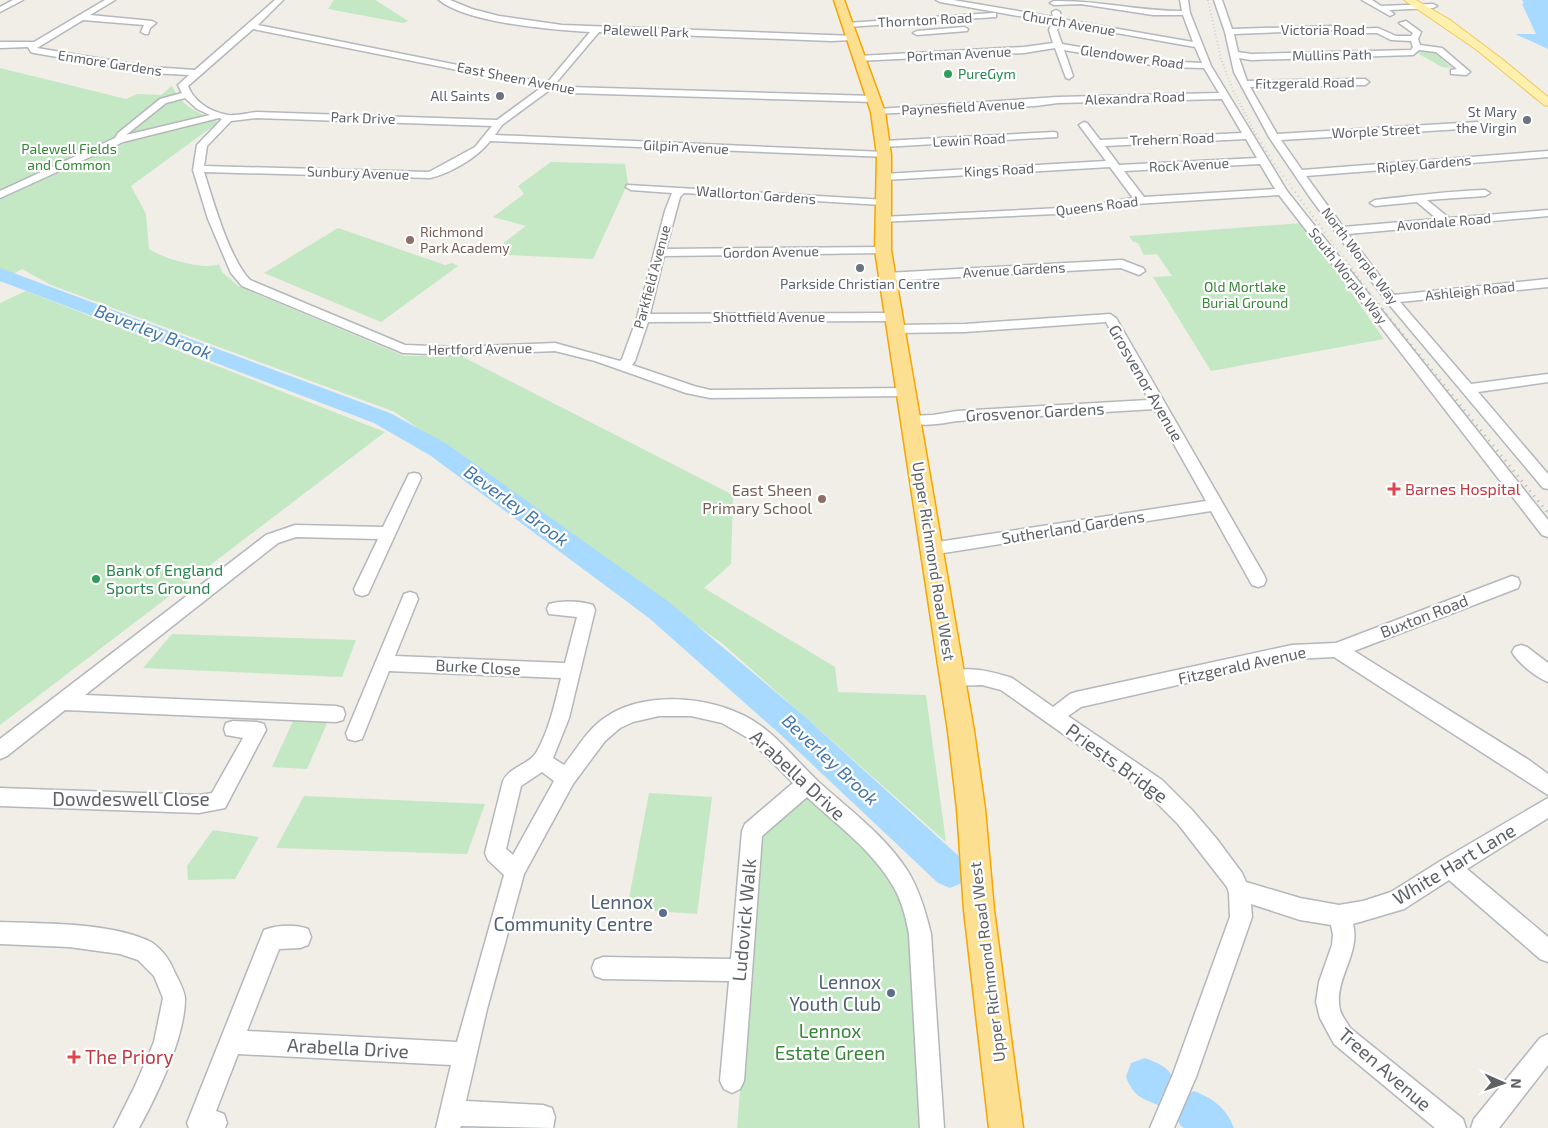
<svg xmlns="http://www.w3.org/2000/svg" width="1548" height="1128" font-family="'Exo 2',sans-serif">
<rect width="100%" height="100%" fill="#f0eee7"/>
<g fill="#c4e7c4">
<polygon points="334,0 375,0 408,21 403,23 328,9"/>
<polygon points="1421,49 1431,50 1452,68 1442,67 1419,54"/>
<path d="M0 68 126 99 137 94 161 95 172 86C183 108 196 111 217 121L216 124 131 186 146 214 149 249C162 258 204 271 219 264L222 272 238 286 404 356H461L733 495 731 564 704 588 835 667 838 692 926 695 946 842 723 644 395 412 51 285 22 269 0 282Z"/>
<polygon points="551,162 625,164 628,183 593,259 489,254 526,226 493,217 524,194 518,186"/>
<polygon points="1302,223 1384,339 1211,371 1153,277 1172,276 1157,254 1144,255 1138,243 1133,242 1129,236"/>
<polygon points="338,228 445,265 452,263 458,266 381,322 264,273"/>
<polygon points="26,291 385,432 0,725 0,303"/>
<polygon points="172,634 356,640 342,677 143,668"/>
<polygon points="294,719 328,721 307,769 272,767"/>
<polygon points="649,793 712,797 697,914 627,909"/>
<polygon points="804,793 874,861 904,902 911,935 919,1128 737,1128 761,834"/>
<polygon points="304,796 485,804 467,854 276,848"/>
<polygon points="213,830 259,837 235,879 188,880 187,866"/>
</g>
<polygon fill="#a8daff" points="1522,0 1548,0 1548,49 1515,34 1536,34 1522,4 1524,3"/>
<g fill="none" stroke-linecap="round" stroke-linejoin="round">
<polyline stroke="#a8daff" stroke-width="5.5" points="1213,1126 1225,1128"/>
<g fill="#a8daff" fill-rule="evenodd">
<polygon points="0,268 390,413 447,444 669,602 803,715 962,859 967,871 962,883 950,888 938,883 781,735 649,618 431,456 374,423 0,281"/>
<path d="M1145 1058C1163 1065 1170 1068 1177 1086L1172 1100 1158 1105C1140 1098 1133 1095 1126 1077L1131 1063Z"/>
<path d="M1194 1091C1214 1099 1226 1108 1234 1128H1184L1180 1125 1174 1111 1180 1097Z"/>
</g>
<defs>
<g id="minor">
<polygon points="13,0 23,0 0,12 0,7"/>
<path d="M105 0H115L90 15 152 21 156 23 150 28 148 34H145L141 32 144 25 83 20 37 48 151 67 195 70 275 0H283L258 25 547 83 590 32C553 30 467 23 439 0H450L472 9 499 16 562 25 855 36 856 38 852 40 831 41 599 32 555 84 569 87 874 96 879 99 874 102 569 93 551 89 502 125 495 135 884 152 889 155 888 157 490 141C477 158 451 173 430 178L204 172C214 203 229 258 250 280L405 345 459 347 555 343 620 361 622 359 637 318 665 211 672 193 631 190 626 187 627 185 886 200 887 202 886 204 882 205 684 193 680 197 666 249 883 247 889 250 883 253 664 256 650 314 894 313 900 317 894 321 648 322 635 361 632 365 694 386 710 390 905 388 910 389 912 392 910 395 905 396 710 398 686 393 595 361 555 351 459 355 403 353 242 286 231 273 208 219 193 170 197 145 222 119 219 118 123 142 0 198V191L115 138 118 133 160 99 182 93 178 85 189 75 151 73 34 53 31 52 28 47 0 48V42H34ZM253 29 542 87 497 120 256 112C248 113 236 116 228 115 211 112 194 102 188 86ZM185 98 197 109 210 115 126 135 166 103ZM256 118 492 126 475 147 429 172 204 166 207 146 231 121Z"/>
<path d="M936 0H953L1053 17 1052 12 1056 10 1060 12 1061 19 1193 42 1183 15H1153L1081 4 1054 5 1050 3 1054 1C1097 0 1139 11 1182 11L1180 0H1188L1190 13 1211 66 1287 191 1548 520V537L1542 535 1279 195 1119 205 1080 213 878 222 876 220 878 218 882 217 1080 207 1133 198 1110 167 884 180 879 177 884 174 1106 161 1079 125 1084 122 1087 123 1100 140 1242 133 1222 99 1058 103 1035 106 875 114 873 112 878 109 1058 97 1219 93 1204 68 1163 67 1064 50 1073 76 1069 79 1066 78 1055 48 1024 53 856 61V57L859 56 1024 47 1053 43 1049 30 1052 22 940 2ZM1060 23 1195 47 1202 63 1163 61 1062 44 1057 30ZM1246 139 1257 158 1119 165 1105 146ZM1260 164 1275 189 1144 197 1124 171Z"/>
<path d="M1214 0H1222L1232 29 1334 26 1350 29 1378 28 1396 36H1411L1413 33 1399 23 1406 21 1421 32 1418 39 1420 45 1442 48 1470 72 1466 75 1451 74V70L1457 69 1436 52 1419 50 1413 55 1251 60 1239 58 1247 81 1365 79 1369 82 1365 85 1250 87 1277 134 1477 122 1482 125 1477 128 1281 140 1302 170 1548 151V157L1306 176 1343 227 1437 219 1417 202 1375 206 1370 203 1375 200C1412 196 1448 191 1485 190L1490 193 1485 196 1427 200 1449 218 1548 210V216L1348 234 1394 295 1548 279V287L1400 302 1471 384 1548 374V382L1478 392 1548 474V489L1543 488 1387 302 1309 196 1269 137 1234 72 1225 32ZM1334 30 1350 33H1377L1391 40 1411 41 1413 47 1411 50 1251 54 1238 52 1234 34Z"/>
<polygon points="1362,0 1372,0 1381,6 1433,4 1437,6 1433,8 1389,10 1394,14 1390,16"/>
<polygon points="993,13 996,13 996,17 847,27 843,25 847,23"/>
<polygon points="964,27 968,29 967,31 917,35 913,33 917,31"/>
<polygon points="1054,132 1057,133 1057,137 883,147 878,144 883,141"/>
<polygon points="1122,260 1143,268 1145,271 1139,275 1121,268 887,281 881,277 887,273"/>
<path d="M1110 314 1116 318 1264 575 1266 580 1264 585 1258 587 1252 585 1211 511 931 555 925 553 923 549 925 545 931 543 1206 501 1154 409 957 421C940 424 923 427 906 422L904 419 906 416 933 415 957 411 1149 400 1106 322 965 332 897 333 891 329 897 325 965 324Z"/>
<polygon points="414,473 419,474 421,478 368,594 362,596 356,594 354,589 378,539 296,537 278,543 85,695 336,706 343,708 345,714 343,720 336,722 65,710 7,756 0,759 0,739 266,535 295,525 383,527 407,478 409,474"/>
<path d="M1512 576 1518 578 1520 583 1518 588 1354 651 1529 760 1548 774V795L1334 657 1292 659 1081 707 1068 716 1162 780 1192 810 1216 838 1242 873 1246 882 1300 898 1339 905 1363 901 1391 892 1442 860 1548 798V818L1467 869 1548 937V962L1540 959 1449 880 1404 909 1353 924C1361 954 1333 980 1340 1010 1342 1017 1347 1022 1350 1028L1463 1119 1466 1128H1435L1334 1044 1320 1018 1316 1002 1319 982 1332 945 1333 935 1331 925 1300 920 1251 904 1252 917 1196 1077 1174 1128H1150L1173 1074 1230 917 1229 893 1227 887 1178 824 1148 794 1001 690 982 685 952 686 946 683 943 678 946 673C967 665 991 671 1012 678L1053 707 1070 694 1076 692 1292 645 1336 643Z"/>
<path d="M410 592 416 594 418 599 395 656 565 663 577 617 549 614 547 609 549 604C561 600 581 601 593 605L595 610 569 718 553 758 564 765C577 749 588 728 606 717 648 688 722 697 761 726 781 740 802 767 821 784 851 811 885 836 907 870 919 889 926 913 931 934L944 1128H920L909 934C906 918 902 901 893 886 873 851 836 824 807 797L762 836 744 1081 740 1089 732 1093 724 1089 720 1081 729 981 603 979 595 976 592 968 595 960 603 957 731 959 742 831 745 824 793 783 748 738 722 723 691 716H659L633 722 620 728 605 741 573 784 524 874 487 1009 466 1101 543 1105 552 1108 555 1117 553 1128 461 1126 460 1128H436L451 1065 238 1054 216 1111 224 1114 227 1123 225 1128H189L187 1123 264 930C277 925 295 924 308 929L311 937 308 945 300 948 279 949 247 1031 457 1042 504 875 488 860 485 853 503 781C509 767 528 765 536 753 549 731 555 703 561 678L389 671 362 739 355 741 348 739 346 733 402 599 404 594ZM542 772 554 781 513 855 506 849 521 786Z"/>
<path d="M1521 645 1527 647 1548 663V682C1536 677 1518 663 1512 652L1515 647Z"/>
<polygon points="233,721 257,722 264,724 266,730 225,808 199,813 0,806 0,788 199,795 212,793 243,738 226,735 224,729 226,723"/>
<path d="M0 922C45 924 110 922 151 942 161 948 170 960 174 971 178 979 185 991 185 999 185 1037 157 1095 139 1128H114L135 1086 154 1042 163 998 154 976 138 960 120 954 69 947 0 944Z"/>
<polygon points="1548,1034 1548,1065 1499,1128 1471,1128 1474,1119 1540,1038"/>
</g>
<polygon id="major" points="1404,0 1416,0 1450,20 1502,59 1548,97 1548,106 1544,105 1477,50"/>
<polygon id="highway" points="834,0 844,0 885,112 891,155 891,250 974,731 985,809 994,910 1023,1128 989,1128 964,910 957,809 948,731 875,250 877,155 871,112"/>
</defs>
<use href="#minor" stroke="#b4b7bb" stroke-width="3"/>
<use href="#major" stroke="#f1c65f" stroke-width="2"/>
<use href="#highway" stroke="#f6a501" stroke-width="3"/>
<use href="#minor" fill="#fff" fill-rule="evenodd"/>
<use href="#major" fill="#fff0ad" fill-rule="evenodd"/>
<use href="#highway" fill="#fcdf91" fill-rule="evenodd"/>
<polyline stroke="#b5b6b7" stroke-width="2" stroke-dasharray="0.5 3" stroke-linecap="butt" points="1208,0 1221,59 1232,88 1256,135"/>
<polyline stroke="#b5b6b7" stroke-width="2.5" stroke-dasharray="0.5 4.5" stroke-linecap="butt" points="1256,134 1272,161 1379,305"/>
<polyline stroke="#b5b6b7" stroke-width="3" stroke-dasharray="1 5.5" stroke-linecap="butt" points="1378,304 1548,513"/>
</g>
<g fill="#2e9e5b" stroke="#fff" stroke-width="2">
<circle cx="948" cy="74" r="5"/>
<circle cx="96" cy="579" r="5"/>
</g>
<g fill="#6b7280" stroke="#fff" stroke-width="2">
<circle cx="500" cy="96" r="5"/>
<circle cx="1527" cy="120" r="5"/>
<circle cx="860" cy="268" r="5"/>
</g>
<g fill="#8d6e63" stroke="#fff" stroke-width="2">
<circle cx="410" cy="240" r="5"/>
<circle cx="822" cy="499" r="5"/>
</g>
<g fill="#e0444e" stroke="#fff" stroke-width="2">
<path d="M1391.5 481.5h5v5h5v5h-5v5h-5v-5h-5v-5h5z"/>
<path d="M71.5 1049.5h5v5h5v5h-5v5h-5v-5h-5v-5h5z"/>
</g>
<g fill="#5c6f8a" stroke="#fff" stroke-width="2">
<circle cx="663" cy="913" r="5"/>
<circle cx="891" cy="993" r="5"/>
</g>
<g text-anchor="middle" stroke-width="4.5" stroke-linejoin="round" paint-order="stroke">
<g font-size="14" fill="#5e6267" stroke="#fff">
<text transform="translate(925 20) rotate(-3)" y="5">Thornton Road</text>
<text transform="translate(1069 23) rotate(10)" y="5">Church Avenue</text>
<text x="1323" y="35">Victoria Road</text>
<text transform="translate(646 31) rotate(2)" y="5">Palewell Park</text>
<text transform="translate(959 54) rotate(-3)" y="5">Portman Avenue</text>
<text transform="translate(1332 55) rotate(-1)" y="5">Mullins Path</text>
<text transform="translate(1132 57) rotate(8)" y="5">Glendower Road</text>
<text transform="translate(110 63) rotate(9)" y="5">Enmore Gardens</text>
<text transform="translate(516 78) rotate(11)" y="5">East Sheen Avenue</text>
<text transform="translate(1305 83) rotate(-1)" y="5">Fitzgerald Road</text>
<text transform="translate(1135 98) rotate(-2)" y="5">Alexandra Road</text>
<text transform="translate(963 107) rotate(-3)" y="5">Paynesfield Avenue</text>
<text transform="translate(363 118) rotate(2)" y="5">Park Drive</text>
<text transform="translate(1376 131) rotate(-3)" y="5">Worple Street</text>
<text transform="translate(1172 139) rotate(-2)" y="5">Trehern Road</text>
<text transform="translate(969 140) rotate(-3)" y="5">Lewin Road</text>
<text transform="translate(686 147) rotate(3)" y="5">Gilpin Avenue</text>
<text transform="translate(1424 164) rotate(-5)" y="5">Ripley Gardens</text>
<text transform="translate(1189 165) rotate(-3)" y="5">Rock Avenue</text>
<text transform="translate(999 170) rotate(-3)" y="5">Kings Road</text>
<text transform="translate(358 173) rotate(2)" y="5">Sunbury Avenue</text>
<text transform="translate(756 195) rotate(4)" y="5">Wallorton Gardens</text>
<text transform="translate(1097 206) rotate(-7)" y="5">Queens Road</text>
<text transform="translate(1444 222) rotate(-5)" y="5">Avondale Road</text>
<text transform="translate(771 252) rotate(-1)" y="5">Gordon Avenue</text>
<text transform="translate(1360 256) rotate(53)" y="5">North Worple Way</text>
<text transform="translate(1014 270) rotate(-3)" y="5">Avenue Gardens</text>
<text transform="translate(1348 276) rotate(52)" y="5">South Worple Way</text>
<text transform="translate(652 277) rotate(-75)" y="5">Parkfield Avenue</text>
<text transform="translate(1470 291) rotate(-6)" y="5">Ashleigh Road</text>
<text x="769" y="322">Shottfield Avenue</text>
<text transform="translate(480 349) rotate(-1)" y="5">Hertford Avenue</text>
</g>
<g font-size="14" fill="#27864d" stroke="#fff" text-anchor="start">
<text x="958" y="79">PureGym</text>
</g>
<g font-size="14" fill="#5b616d" stroke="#fff" text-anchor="end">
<text x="490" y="101">All Saints</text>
<text x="1517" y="117">St Mary<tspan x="1517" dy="16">the Virgin</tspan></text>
<text x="860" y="289" text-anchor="middle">Parkside Christian Centre</text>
</g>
<g font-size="14" fill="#368638" stroke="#fff">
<text x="69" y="154">Palewell Fields<tspan x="69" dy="16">and Common</tspan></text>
<text x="1245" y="292">Old Mortlake<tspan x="1245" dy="16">Burial Ground</tspan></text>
</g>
<g font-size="14" fill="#785e54" stroke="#fff" text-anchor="start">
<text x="420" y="237">Richmond<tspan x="420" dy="16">Park Academy</tspan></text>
</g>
<g font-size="16" fill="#5e6267" stroke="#fff">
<text transform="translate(1146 383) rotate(60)" y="6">Grosvenor Avenue</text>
<text transform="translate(1035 412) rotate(-3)" y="6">Grosvenor Gardens</text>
<text transform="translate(1073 527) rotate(-9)" y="6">Sutherland Gardens</text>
<text transform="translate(934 561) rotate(81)" y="6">Upper Richmond Road West</text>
<text transform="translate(1424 616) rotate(-21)" y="6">Buxton Road</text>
<text transform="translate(1242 665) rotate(-12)" y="6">Fitzgerald Avenue</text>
<text transform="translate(478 667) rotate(3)" y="6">Burke Close</text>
<text transform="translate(987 962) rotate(-97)" y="6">Upper Richmond Road West</text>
</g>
<g font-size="16" fill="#be3a42" stroke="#fff" text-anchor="start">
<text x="1405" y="495">Barnes Hospital</text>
</g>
<g font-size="16" fill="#785e54" stroke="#fff" text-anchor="end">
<text x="812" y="496">East Sheen<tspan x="812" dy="18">Primary School</tspan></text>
</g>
<g font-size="16" fill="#27864d" stroke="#fff" text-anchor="start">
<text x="106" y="576">Bank of England<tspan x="106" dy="18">Sports Ground</tspan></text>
</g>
<g font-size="18" font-style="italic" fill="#4175a9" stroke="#fff">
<text transform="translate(153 332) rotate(21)" y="6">Beverley Brook</text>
<text transform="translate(516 506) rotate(36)" y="6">Beverley Brook</text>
<text transform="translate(830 760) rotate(43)" y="6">Beverley Brook</text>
</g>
<g font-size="19" fill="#5e6267" stroke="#fff">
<text transform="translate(1117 763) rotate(36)" y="7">Priests Bridge</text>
<text transform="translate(798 775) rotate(43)" y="7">Arabella Drive</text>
<text x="131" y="806">Dowdeswell Close</text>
<text transform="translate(1454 864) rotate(-31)" y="7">White Hart Lane</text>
<text transform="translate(744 920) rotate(-85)" y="7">Ludovick Walk</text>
<text transform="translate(348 1048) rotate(3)" y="7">Arabella Drive</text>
<text transform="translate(1385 1069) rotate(41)" y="7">Treen Avenue</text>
</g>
<g font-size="19" fill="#4e5e75" stroke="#fff" text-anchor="end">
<text x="653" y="909">Lennox<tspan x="653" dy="22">Community Centre</tspan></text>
<text x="881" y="989">Lennox<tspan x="881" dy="22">Youth Club</tspan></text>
</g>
<g font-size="19" fill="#368638" stroke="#fff">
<text x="830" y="1038">Lennox<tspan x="830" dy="22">Estate Green</tspan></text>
</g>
<g font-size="19" fill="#be3a42" stroke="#fff" text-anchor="start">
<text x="85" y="1064">The Priory</text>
</g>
</g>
<g transform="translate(1503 1083) rotate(92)" stroke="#ffffff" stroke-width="4" paint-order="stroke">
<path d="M0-4L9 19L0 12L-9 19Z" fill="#5e6267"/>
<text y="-8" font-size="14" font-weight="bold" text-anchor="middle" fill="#5e6267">N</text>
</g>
</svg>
